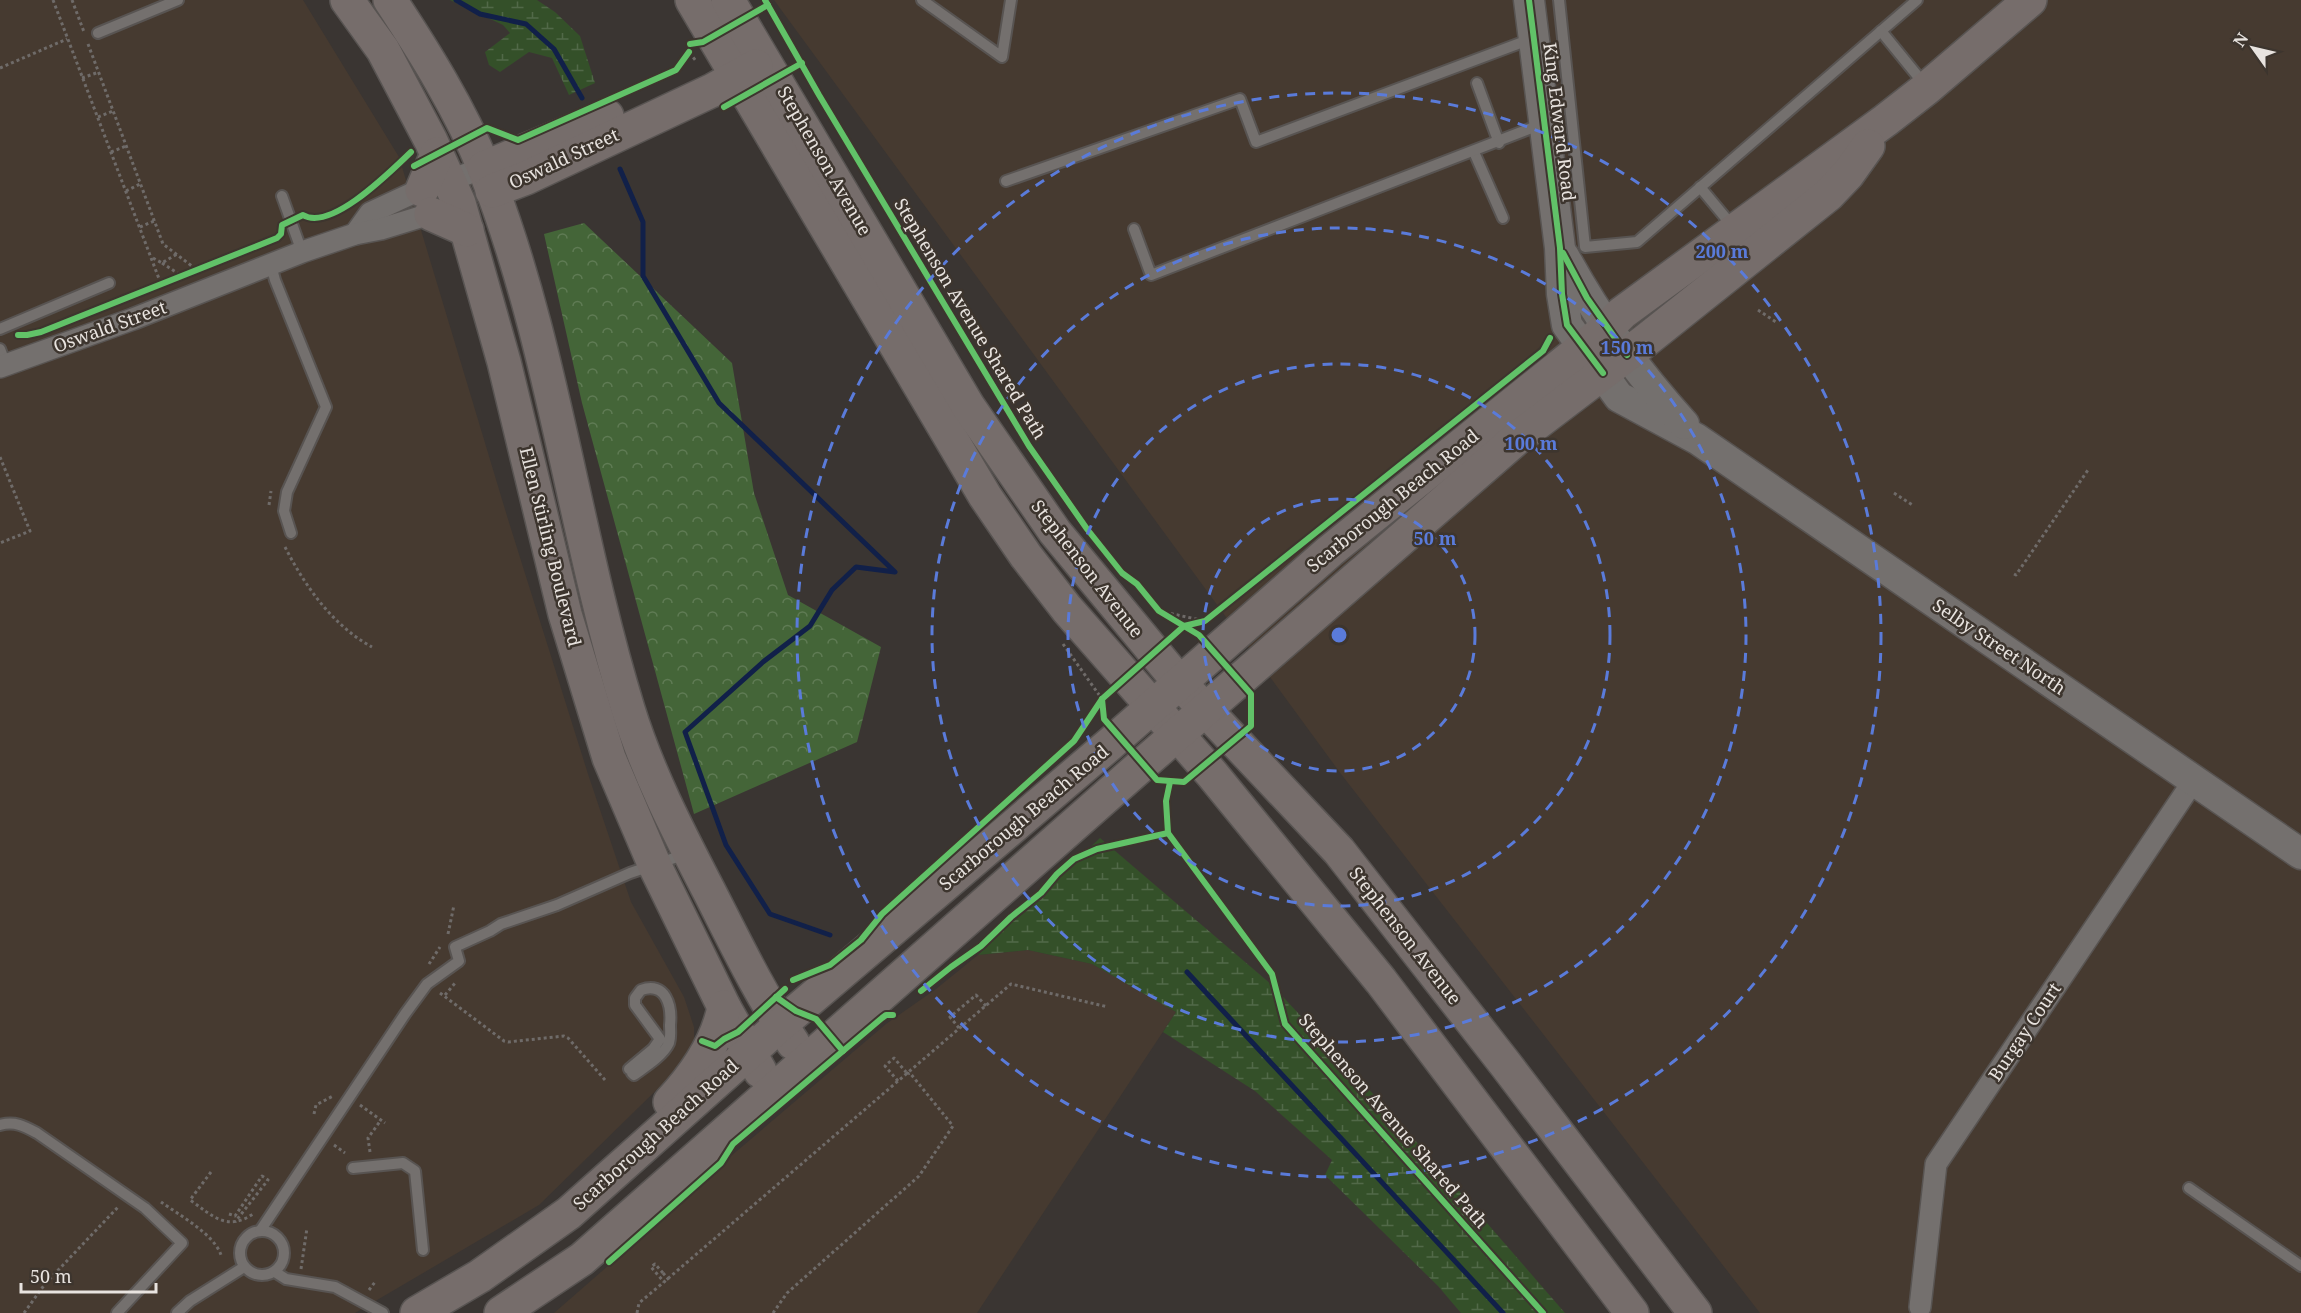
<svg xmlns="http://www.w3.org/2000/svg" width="2301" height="1313" font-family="'Noto Serif',serif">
<defs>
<pattern id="forest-crowns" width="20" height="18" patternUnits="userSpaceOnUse" patternTransform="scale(1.5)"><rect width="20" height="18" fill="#446538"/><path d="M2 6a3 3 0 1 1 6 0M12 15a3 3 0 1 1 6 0" fill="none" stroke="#5f7b54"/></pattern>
<pattern id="wetland-marsh" width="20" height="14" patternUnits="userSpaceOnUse" patternTransform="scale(1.5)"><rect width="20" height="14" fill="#345029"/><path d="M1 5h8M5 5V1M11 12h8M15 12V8" fill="none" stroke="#516948"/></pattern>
</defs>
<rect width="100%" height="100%" fill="#3a3532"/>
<g fill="#463a30">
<polygon points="0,0 303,0 399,157 507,516 588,774 631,902 684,997 694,1027 694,1046 688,1059 539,1205 355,1313 0,1313"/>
<polygon points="774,0 2301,0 2301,1313 1760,1313 1341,774"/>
<polygon points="1028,950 1092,964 1176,1012 977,1313 554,1313 719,1169 731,1156 886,1024 936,989 978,955"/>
</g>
<polygon fill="url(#forest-crowns)" points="584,223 732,363 754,493 788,595 881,647 857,742 694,814 582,403 544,234"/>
<g fill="url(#wetland-marsh)">
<polygon points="450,0 537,0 555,12 580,36 595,83 569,95 552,58 529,52 500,72 489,65 485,52 510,33 503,25"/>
<polygon points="1100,838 1272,985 1401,1124 1565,1313 1461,1313 1438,1286 1325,1175 1332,1160 1255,1091 1163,1032 1176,1012 1092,964 1028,950 978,955"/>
</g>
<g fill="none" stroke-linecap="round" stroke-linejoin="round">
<g stroke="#112049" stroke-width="5">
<polyline points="456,0 480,14 526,24 554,49 582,98"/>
<polyline points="620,169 643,222 643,276 719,403 895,572 856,567 832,590 810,626 763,662 685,732 726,845 770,914 830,935"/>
<polyline points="1187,972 1503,1313"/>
</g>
<defs>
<g id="service">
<polyline points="922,0 1002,57 1011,0"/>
<polyline points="1559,0 1585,247 1637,242 1917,0"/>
<polyline points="1881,31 1925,85"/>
<polyline points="98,33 178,0"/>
<polyline points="1477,83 1499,143"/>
<polyline points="1474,152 1503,218"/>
<polyline points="1006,181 1240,99 1256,142 1531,39"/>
<polyline points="1700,187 1734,228"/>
<polyline points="282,196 302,252"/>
<polyline points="1134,229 1151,275 1542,124"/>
<polyline points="271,265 275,280 326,407 287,492 284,511 291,533"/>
<polyline points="0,329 109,283"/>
<polyline points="0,349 6,365"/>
<path d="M629 1069 653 1049 660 1039 635 1005V998L641 990C666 981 672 1006 670 1025 670 1031 671 1037 669 1043 663 1056 645 1067 634 1075L632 1073"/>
<path d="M0 1125C15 1121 24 1126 37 1133L145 1208 182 1243 117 1313"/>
<polyline points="353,1168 403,1163 415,1171 423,1250"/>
<polyline points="2189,1188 2301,1266"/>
<circle cx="262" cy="1253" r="22"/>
<polyline points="260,1231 405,1014 427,984 459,961 455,947 490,931 501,924 557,905 630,873 686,854"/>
<polyline points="275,1272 286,1279 335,1287 383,1313"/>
<polyline points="177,1313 190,1301 244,1267"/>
</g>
<g id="minor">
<polyline points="355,234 370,213 413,193 484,168"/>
<polyline points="0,367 133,319 302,252 355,234 381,229 443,210"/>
<polyline points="1920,1307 1936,1164 2194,780"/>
</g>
<g id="secondary">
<polyline points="1529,0 1560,248 1562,294 1567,325 1619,397 1697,439 2301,854"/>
<path d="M1564 256C1598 319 1636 371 1684 424"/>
</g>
<g id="primary">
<polyline points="347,0 383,50 431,141 459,203 504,362 565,614 609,758 655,866 724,1007 760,1071"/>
<path d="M390 0C425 53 460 109 484 168 553 342 573 530 628 709 648 774 680 835 711 895 737 946 761 996 793 1043"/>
<polyline points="692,0 985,496 1026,556 1067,609 1212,774 1381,981 1632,1313"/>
<polyline points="728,0 968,406 1055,532 1179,682 1339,851 1506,1065 1695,1313"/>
<polyline points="484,168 607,116"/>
<polyline points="422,190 437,154"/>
<polyline points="492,191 526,178 713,90 756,66"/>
<polyline points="431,214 467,230"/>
<path d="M670 1102C695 1075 717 1044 724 1007"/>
<polyline points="417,1313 480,1276 569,1213 780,1025 1110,744 1330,551 1607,328 1622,313 1886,120 1927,88 2030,0"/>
<polyline points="501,1313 582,1259 1143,764 1516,439 1645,341 1828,195 1848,174 1868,146"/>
</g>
</defs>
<use href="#service" stroke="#585452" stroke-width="14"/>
<use href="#minor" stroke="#585452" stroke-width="24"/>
<use href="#secondary" stroke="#585452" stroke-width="33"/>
<use href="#primary" stroke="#585452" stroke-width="36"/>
<g stroke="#6f6b69" stroke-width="3" stroke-dasharray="3 3" stroke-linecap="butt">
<polyline points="53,0 161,284"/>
<polyline points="72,0 84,32"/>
<polyline points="88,44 163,244 197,270"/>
<polyline points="690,47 689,52 696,61"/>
<polyline points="0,68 67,39"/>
<polyline points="82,78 99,72"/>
<polyline points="98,117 113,111"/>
<polyline points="111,152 126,146"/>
<polyline points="126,191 140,184"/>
<polyline points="140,227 154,221"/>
<polyline points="153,258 162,263 177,254"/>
<polyline points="162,263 182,276"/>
<polyline points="1758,310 1776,322"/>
<polyline points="0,457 30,531 0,543"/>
<polyline points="1894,493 1914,506"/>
<polyline points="269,505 271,491"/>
<path d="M285 547C305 586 332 625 372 647"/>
<polyline points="2014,574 2016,575 2088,470"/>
<polyline points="1159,611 1205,621"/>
<polyline points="1063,644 1102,699"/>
<polyline points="448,934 454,905"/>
<polyline points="429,964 440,947"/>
<polyline points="440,993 504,1041 508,1042 564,1036 568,1038 605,1080"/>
<polyline points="445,995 456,982"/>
<polyline points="959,1028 950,1017 976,995 986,1006"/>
<polyline points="898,1081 885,1066 894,1058 906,1072"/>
<polyline points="360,1105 385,1123"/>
<polyline points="314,1114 316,1105 333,1096"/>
<polyline points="334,1145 345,1153"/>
<polyline points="370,1152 368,1138 381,1120"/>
<path d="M211 1172 190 1200C212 1215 226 1232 253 1214"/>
<path d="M161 1202C179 1215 214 1234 221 1255"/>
<polyline points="229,1214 235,1216 262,1176 268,1180 235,1222"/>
<polyline points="301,1269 307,1228"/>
<polyline points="663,1273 655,1264 651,1267 664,1282"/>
<polyline points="369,1290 375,1282"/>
<polyline points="24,1313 45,1284 119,1206"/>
<polyline points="637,1313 639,1303 664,1282 1011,984 1108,1007"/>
<polyline points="773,1313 787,1293 919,1176 953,1126 910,1073 908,1074"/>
</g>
<use href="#service" stroke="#74706e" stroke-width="10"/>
<use href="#minor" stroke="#74706e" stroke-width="21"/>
<use href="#secondary" stroke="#74706e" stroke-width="30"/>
<use href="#primary" stroke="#766d6b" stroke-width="33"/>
<g stroke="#6f6b69" stroke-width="3" stroke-dasharray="3 3" stroke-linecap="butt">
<polyline points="906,1072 908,1074"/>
<polyline points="663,1273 669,1280"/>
</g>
<defs>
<g id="cycleway">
<polyline points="765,0 819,95 1029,446 1087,529 1122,573 1137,584 1159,611 1199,635 1251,694 1251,726 1184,782 1157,780 1104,719 1102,699"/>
<polyline points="1529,0 1560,248 1562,294 1567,325 1603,373"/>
<polyline points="690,44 703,42 768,5"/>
<polyline points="724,107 802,63"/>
<polyline points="414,166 487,128 518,140 676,70 689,52"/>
<polyline points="1563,253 1587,298 1627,355"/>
<path d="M18 335H27L41 332 277 238 281 234 282 225 303 215C331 232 391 171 411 152"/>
<polyline points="1170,782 1166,801 1168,833 1272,974 1285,1024 1543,1313"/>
<polyline points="793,980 830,965 861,940 882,914 1074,741 1102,699 1184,626 1205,621 1543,351 1550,338"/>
<polyline points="921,991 951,967 981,946 1011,917 1041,893 1057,874 1074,859 1097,849 1168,833"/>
<polyline points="776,997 796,1011 816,1019 843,1051"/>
<polyline points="702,1041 715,1046 724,1039 738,1032 785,989"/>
<polyline points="609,1262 721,1163 733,1144 882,1018 886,1015 893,1015"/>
</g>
</defs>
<use href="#cycleway" stroke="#3d352e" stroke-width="10"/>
<use href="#cycleway" stroke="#61c268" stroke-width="6"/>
</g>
<g fill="none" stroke="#5a7bda" stroke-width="3" stroke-dasharray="10 8">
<circle cx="1339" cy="635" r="136"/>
<circle cx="1339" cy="635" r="271"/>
<circle cx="1339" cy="635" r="407"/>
<circle cx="1339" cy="635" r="542"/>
</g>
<g text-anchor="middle" stroke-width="5" stroke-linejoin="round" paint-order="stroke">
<g font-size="18" fill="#e8e3df" stroke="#3d352e">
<text transform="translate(1559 122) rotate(83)" y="6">King Edward Road</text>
<text transform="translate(564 159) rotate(-25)" y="6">Oswald Street</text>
<text transform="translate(824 161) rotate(60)" y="6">Stephenson Avenue</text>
<text transform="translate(970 319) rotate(59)" y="6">Stephenson Avenue Shared Path</text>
<text transform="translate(110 327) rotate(-20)" y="6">Oswald Street</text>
<text transform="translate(1393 501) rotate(-39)" y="6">Scarborough Beach Road</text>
<text transform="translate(550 547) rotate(76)" y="6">Ellen Stirling Boulevard</text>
<text transform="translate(1087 569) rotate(52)" y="6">Stephenson Avenue</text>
<text transform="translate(1999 647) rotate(34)" y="6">Selby Street North</text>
<text transform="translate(1024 818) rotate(-40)" y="6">Scarborough Beach Road</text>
<text transform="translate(1405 936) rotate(52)" y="6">Stephenson Avenue</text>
<text transform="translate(2025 1032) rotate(-56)" y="6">Burgay Court</text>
<text transform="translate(1393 1121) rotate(49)" y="6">Stephenson Avenue Shared Path</text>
<text transform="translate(656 1135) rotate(-42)" y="6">Scarborough Beach Road</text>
</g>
</g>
<circle cx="1339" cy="635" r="9" fill="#5a7bda" stroke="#3d352e" stroke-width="3"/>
<g font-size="18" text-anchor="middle" font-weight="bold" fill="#5a7bda" stroke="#3d352e" stroke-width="5" stroke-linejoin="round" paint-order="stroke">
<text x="1722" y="258">200 m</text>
<text x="1627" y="354">150 m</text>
<text x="1531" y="450">100 m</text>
<text x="1435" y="545">50 m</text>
</g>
<g transform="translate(2253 48) rotate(304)" stroke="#3d352e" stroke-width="4.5" paint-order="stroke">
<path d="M0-4.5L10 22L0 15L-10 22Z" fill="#e8e3df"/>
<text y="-9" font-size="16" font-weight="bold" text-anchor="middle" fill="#e8e3df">N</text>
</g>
<path d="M21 1283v9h135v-9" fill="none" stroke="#e8e3df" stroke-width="3"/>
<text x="30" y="1283" font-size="18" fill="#e8e3df" stroke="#3d352e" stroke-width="4.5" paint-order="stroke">50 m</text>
</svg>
